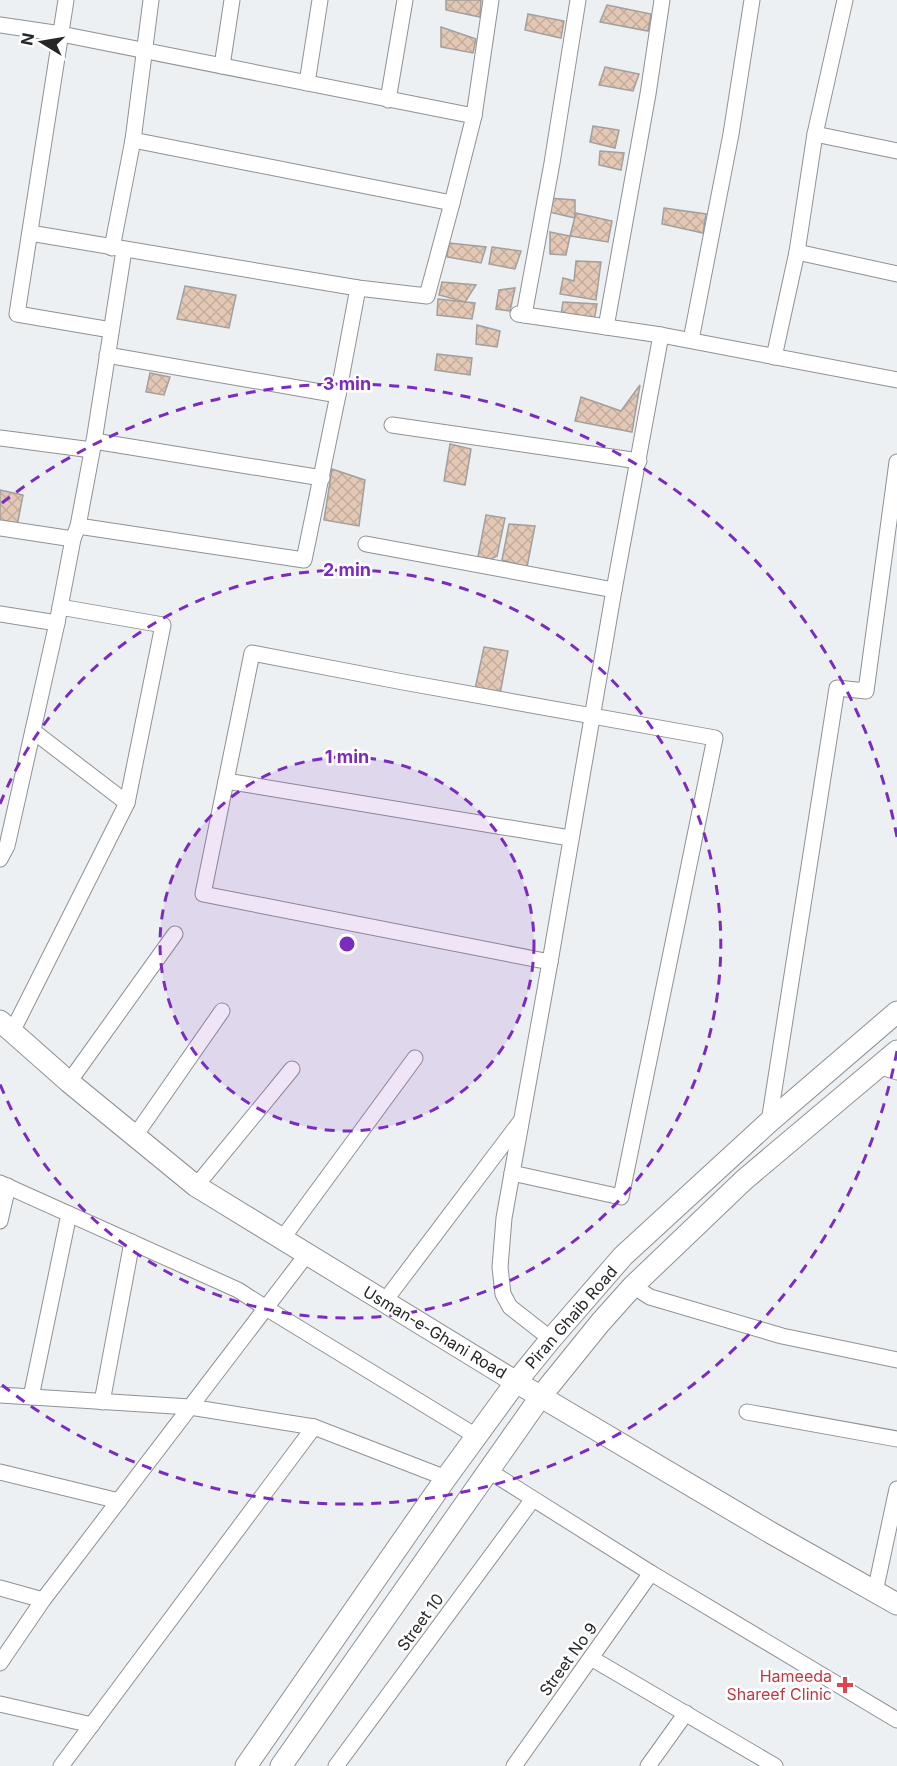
<svg xmlns="http://www.w3.org/2000/svg" width="897" height="1766" font-family="Inter,sans-serif">
<defs>
<pattern id="building-cross-hatch" width="8" height="8" patternUnits="userSpaceOnUse" patternTransform="scale(1.5)"><rect width="8" height="8" fill="#e4c8b6"/><path d="M0 0l8 8M0 8l8-8" fill="none" stroke="#c3ac9c"/></pattern>
</defs>
<rect width="100%" height="100%" fill="#edf0f2"/>
<g fill="url(#building-cross-hatch)" stroke="#a29f9d" stroke-width="1.5">
<polygon points="446,0 481,0 480,17 446,10"/>
<polygon points="607,5 651,14 648,31 600,22"/>
<polygon points="528,14 564,21 561,38 525,30"/>
<polygon points="441,27 476,39 473,53 441,47"/>
<polygon points="605,67 639,74 633,91 599,85"/>
<polygon points="593,126 619,130 615,148 590,142"/>
<polygon points="600,151 624,153 621,170 599,165"/>
<polygon points="549,198 575,200 575,218 549,212"/>
<polygon points="664,208 706,214 703,233 662,224"/>
<polygon points="576,213 612,221 608,242 570,236"/>
<polygon points="550,232 570,236 566,255 550,254"/>
<polygon points="449,243 486,247 481,263 447,257"/>
<polygon points="492,247 521,251 515,269 489,264"/>
<polygon points="576,261 601,262 596,300 560,294 563,278 574,281"/>
<polygon points="442,282 476,285 465,302 439,295"/>
<polygon points="185,286 236,295 229,328 177,319"/>
<polygon points="515,288 510,311 496,309 499,290"/>
<polygon points="438,299 475,303 472,319 437,315"/>
<polygon points="563,302 597,304 594,321 561,315"/>
<polygon points="477,325 500,331 497,347 476,344"/>
<polygon points="437,354 472,358 470,375 435,370"/>
<polygon points="150,373 170,377 164,395 146,392"/>
<polygon points="640,385 632,432 575,421 581,397 621,411"/>
<polygon points="450,444 471,449 465,485 444,481"/>
<polygon points="332,469 365,480 359,526 324,520"/>
<polygon points="0,490 23,495 17,526 0,526"/>
<polygon points="486,515 505,518 497,556 491,559 478,557"/>
<polygon points="509,524 535,526 527,567 502,560"/>
<polygon points="484,647 508,651 500,694 475,689"/>
</g>
<g fill="none" stroke-linecap="round" stroke-linejoin="round">
<defs>
<g id="street">
<polyline points="66,0 17,314 111,330"/>
<polyline points="0,25 61,34 474,116 491,0"/>
<polyline points="222,66 232,0"/>
<polyline points="307,83 320,0"/>
<polyline points="388,100 405,0"/>
<polyline points="815,134 897,151"/>
<polyline points="133,140 452,203 474,116"/>
<polyline points="30,233 358,288 427,296 452,203"/>
<polyline points="112,248 133,140 151,0"/>
<polyline points="797,252 815,134 845,0"/>
<polyline points="518,314 661,335 614,590 550,962 504,1218 500,1267 503,1294 510,1307 551,1339"/>
<polyline points="524,315 552,163 578,0"/>
<polyline points="606,327 648,94 662,0"/>
<polyline points="661,335 897,380"/>
<polyline points="691,340 731,134 752,0"/>
<polyline points="107,355 338,395"/>
<polyline points="774,357 797,252 897,274"/>
<polyline points="392,425 639,461"/>
<polyline points="0,438 92,450"/>
<polyline points="94,441 322,478"/>
<polyline points="78,526 304,560 338,395 358,288"/>
<polyline points="0,528 73,539"/>
<polyline points="366,544 614,590"/>
<polyline points="0,614 57,623"/>
<polyline points="33,731 127,803"/>
<polyline points="226,781 570,838"/>
<polyline points="0,859 7,846 57,623 73,539 78,526 94,441 124,250"/>
<polyline points="12,1032 127,803 163,625 60,607"/>
<polyline points="878,1066 897,1072"/>
<polyline points="69,1082 175,934"/>
<polyline points="769,1122 837,688 866,691 897,462"/>
<polyline points="135,1136 222,1011"/>
<polyline points="512,1173 621,1197 715,738 403,682 252,653 203,894 550,962"/>
<polyline points="0,1183 238,1290 266,1308 476,1436"/>
<polyline points="196,1186 292,1069"/>
<polyline points="0,1221 8,1186"/>
<polyline points="282,1239 415,1058"/>
<polyline points="633,1286 650,1297 782,1336 897,1360"/>
<polyline points="384,1302 520,1122"/>
<polyline points="0,1395 190,1407 314,1427"/>
<polyline points="31,1397 69,1214"/>
<polyline points="102,1402 132,1242"/>
<polyline points="747,1412 897,1439"/>
<polyline points="489,1471 651,1573 897,1720"/>
<polyline points="0,1472 119,1501"/>
<polyline points="0,1588 43,1600"/>
<polyline points="875,1592 897,1489"/>
<polyline points="591,1658 775,1766"/>
<polyline points="0,1663 43,1600 307,1254"/>
<polyline points="0,1704 92,1725"/>
<polyline points="61,1766 314,1427 446,1478"/>
<polyline points="336,1766 533,1499"/>
<polyline points="514,1766 651,1573"/>
<polyline points="648,1766 686,1713"/>
</g>
<g id="secondary">
<polyline points="0,1021 69,1082 196,1186 516,1382 773,1534 897,1604"/>
<polyline points="246,1766 446,1478 516,1382 551,1339 623,1256 769,1122 897,1012"/>
<polyline points="281,1766 541,1396 600,1323 633,1286 744,1180 897,1051"/>
</g>
</defs>
<use href="#street" stroke="#8f9194" stroke-width="17"/>
<use href="#secondary" stroke="#8f9194" stroke-width="23"/>
<use href="#street" stroke="#fff" stroke-width="15"/>
<use href="#secondary" stroke="#fff" stroke-width="21"/>
</g>
<circle cx="347" cy="944" r="187" fill="#7b2cbf" fill-opacity=".12"/>
<g fill="none" stroke="#7b2cbf" stroke-width="3" stroke-dasharray="10 8">
<circle cx="347" cy="944" r="187"/>
<path d="M0 804A374 374 0 1 1 0 1084"/>
<path d="M897 1051A560 560 0 0 1 2 1385M2 503A560 560 0 0 1 897 837"/>
</g>
<path fill="#e0444e" stroke="#fff" stroke-width="2" d="M842 1676h6v6h6v6h-6v6h-6v-6h-6v-6h6z"/>
<g text-anchor="middle" stroke-width="5" stroke-linejoin="round" paint-order="stroke">
<g font-size="16" fill="#262728" stroke="#fff">
<text transform="translate(571 1317) rotate(-49)" y="6">Piran Ghaib Road</text>
<text transform="translate(435 1332) rotate(31)" y="6">Usman-e-Ghani Road</text>
<text transform="translate(420 1622) rotate(-54)" y="6">Street 10</text>
<text transform="translate(568 1659) rotate(-54)" y="6">Street No 9</text>
</g>
<g font-size="16" fill="#be3a42" stroke="#fff" text-anchor="end">
<text x="832" y="1682">Hameeda<tspan x="832" dy="18">Shareef Clinic</tspan></text>
</g>
</g>
<circle cx="347" cy="944" r="9" fill="#7b2cbf" stroke="#fff" stroke-width="3"/>
<g font-size="18" text-anchor="middle" font-weight="bold" fill="#7b2cbf" stroke="#fff" stroke-width="5" stroke-linejoin="round" paint-order="stroke">
<text x="347" y="390">3 min</text>
<text x="347" y="576">2 min</text>
<text x="347" y="763">1 min</text>
</g>
<g transform="translate(42 42) rotate(281)" stroke="#ffffff" stroke-width="4.5" paint-order="stroke">
<path d="M0-4.5L10 22L0 15L-10 22Z" fill="#262728"/>
<text y="-9" font-size="16" font-weight="bold" text-anchor="middle" fill="#262728">N</text>
</g>
</svg>
